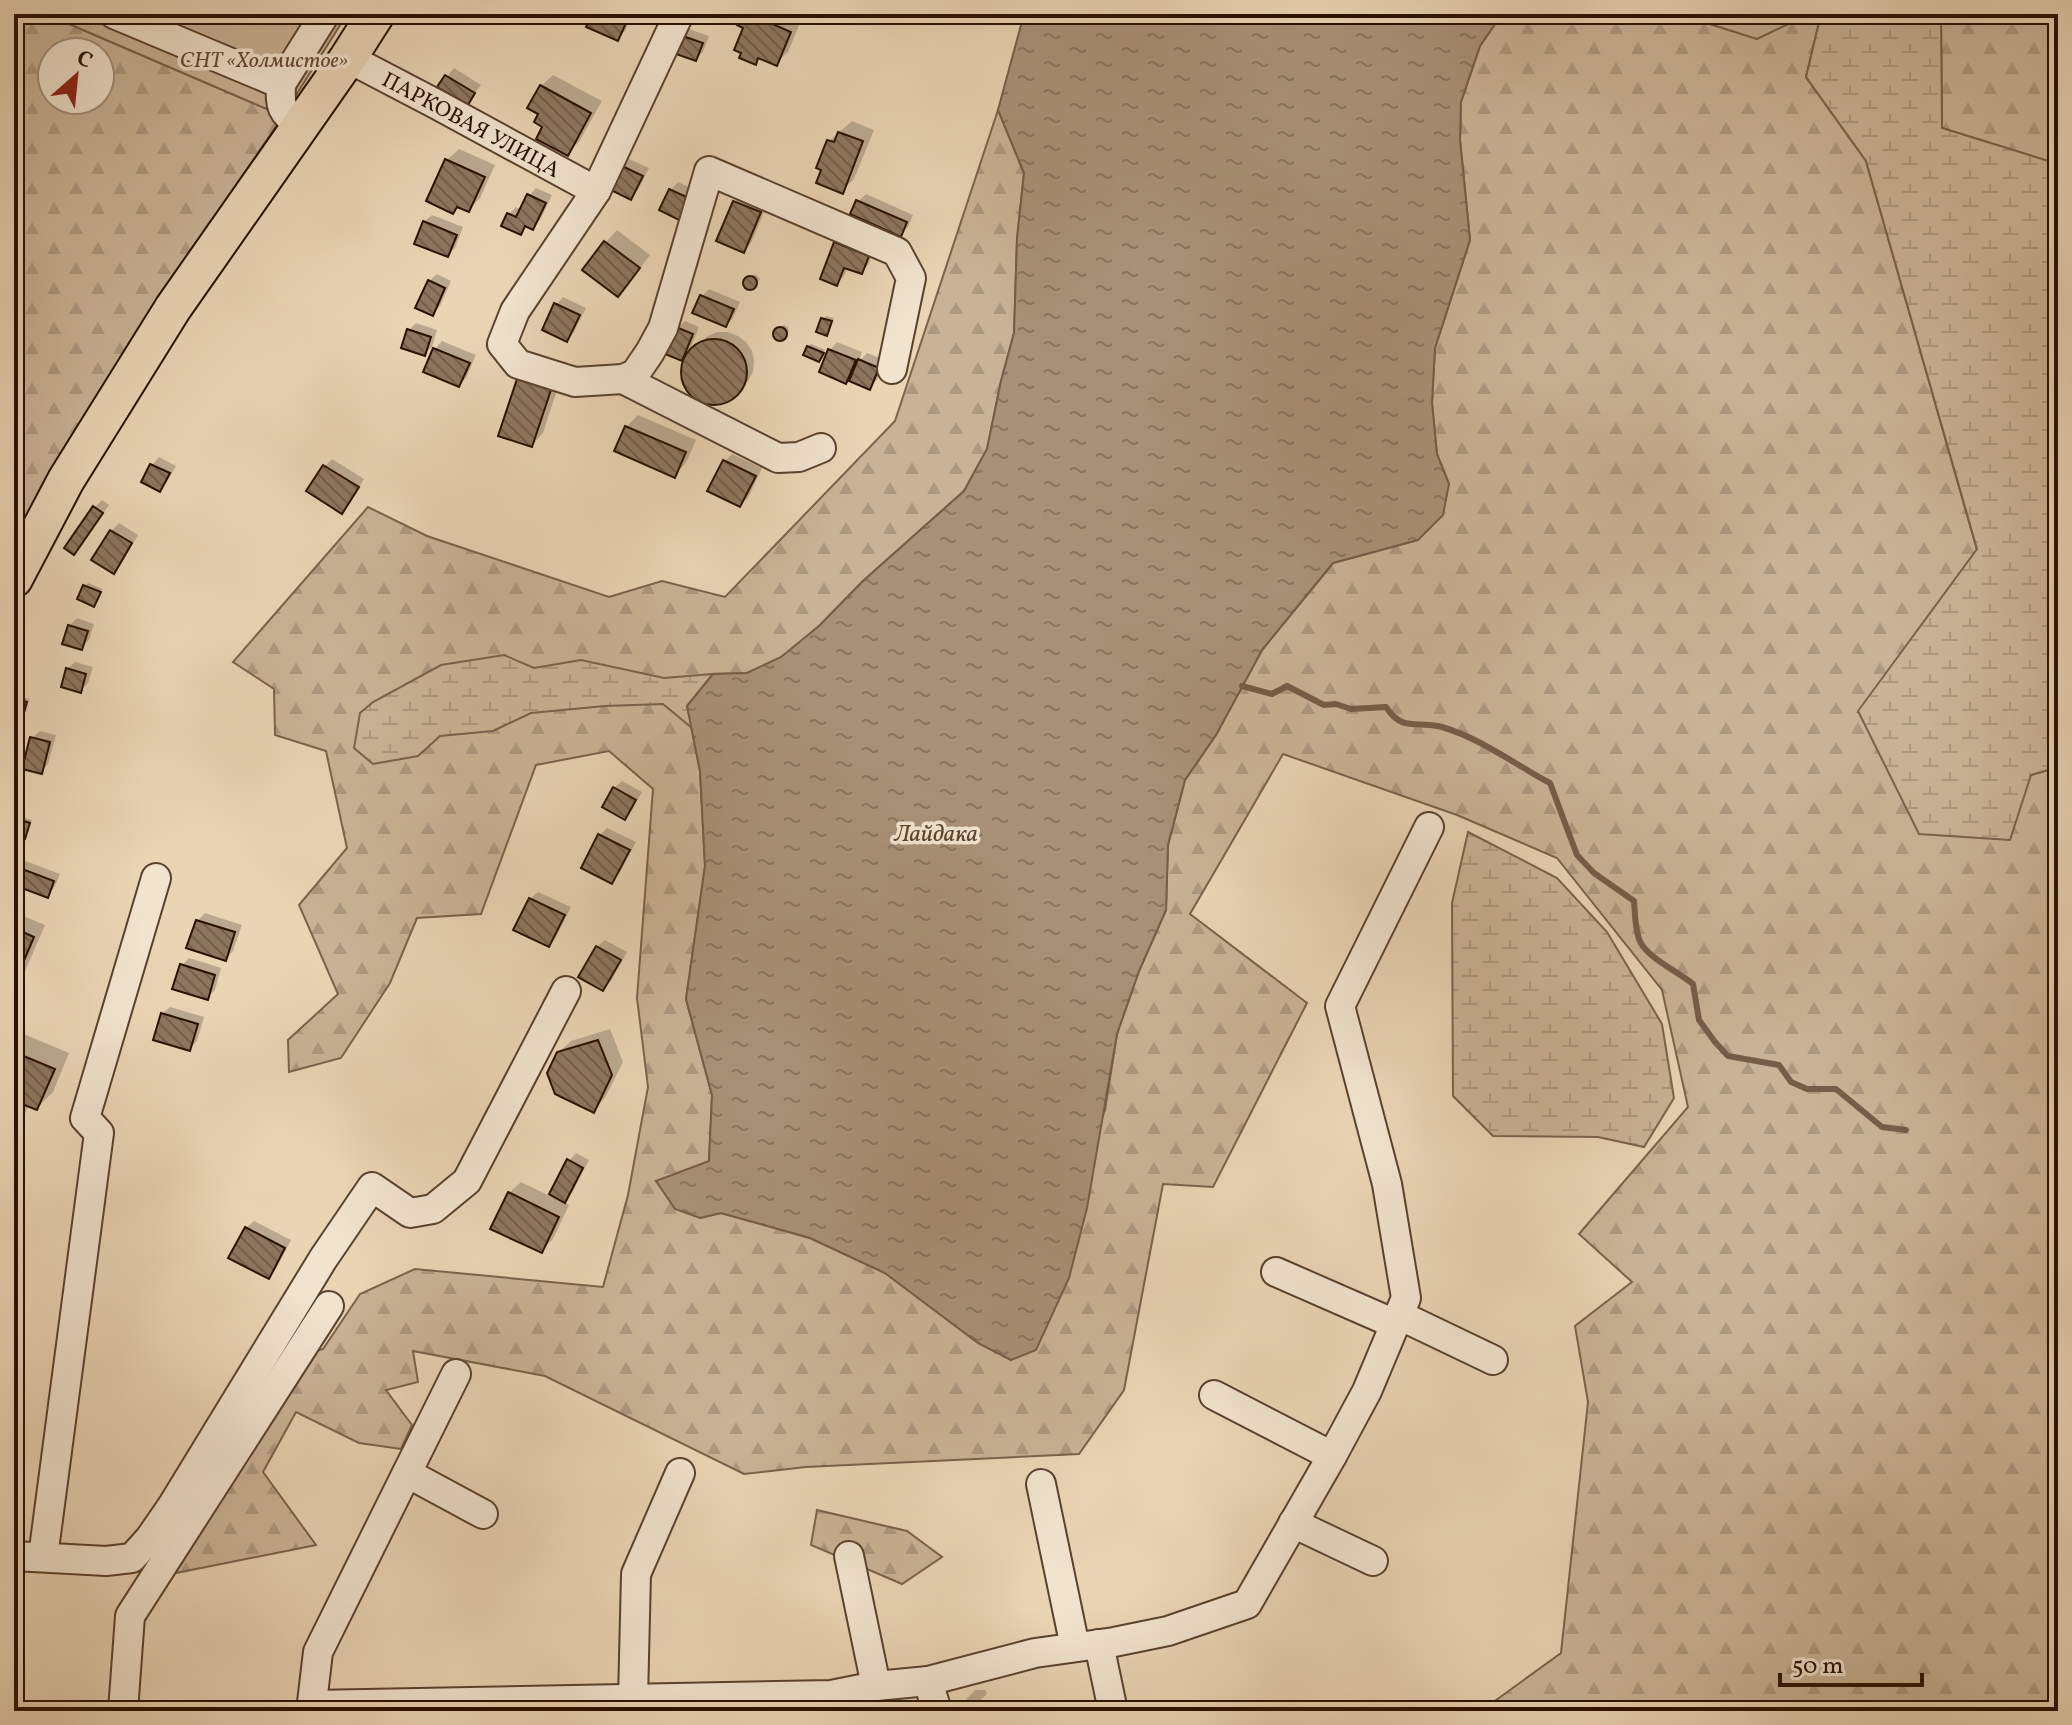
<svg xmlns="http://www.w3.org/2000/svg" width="2072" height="1725" font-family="Vollkorn,serif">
<defs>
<pattern id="forest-firs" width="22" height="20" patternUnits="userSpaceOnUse" patternTransform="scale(2)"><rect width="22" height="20" fill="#c9b396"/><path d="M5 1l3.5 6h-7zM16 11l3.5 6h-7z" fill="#ad9980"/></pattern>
<pattern id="wetland-marsh" width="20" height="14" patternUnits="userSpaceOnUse" patternTransform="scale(2)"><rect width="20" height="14" fill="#c9b396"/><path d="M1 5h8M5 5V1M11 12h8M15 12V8" fill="none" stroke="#ad9980"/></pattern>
<pattern id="water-ripples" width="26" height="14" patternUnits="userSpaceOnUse" patternTransform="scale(2)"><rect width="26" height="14" fill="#a89177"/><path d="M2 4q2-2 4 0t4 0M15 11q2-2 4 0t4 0" fill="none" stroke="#89755f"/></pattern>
<pattern id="building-back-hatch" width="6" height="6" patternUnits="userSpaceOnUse" patternTransform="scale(2)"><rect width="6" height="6" fill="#8d765e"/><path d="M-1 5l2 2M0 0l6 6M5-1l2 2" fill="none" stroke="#735f4b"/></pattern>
</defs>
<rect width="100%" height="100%" fill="#e9d4b4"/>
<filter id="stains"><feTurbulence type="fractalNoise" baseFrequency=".0025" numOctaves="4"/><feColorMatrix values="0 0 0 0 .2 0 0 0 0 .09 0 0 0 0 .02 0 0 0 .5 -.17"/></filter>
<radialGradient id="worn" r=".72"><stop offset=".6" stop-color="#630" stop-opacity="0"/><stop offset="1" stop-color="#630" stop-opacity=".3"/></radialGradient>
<g fill="url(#forest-firs)" stroke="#7a624c" stroke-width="2" fill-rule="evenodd">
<path d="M14 14H46L283 116 160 298 14 547ZM52 52H100V100H52Z"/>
<polygon points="1502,14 1689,14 1688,17 1757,39 1804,16 1805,14 1821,14 1806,77 1866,161 1977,550 1858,712 2031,775 2058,767 2058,1711 1481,1711 1561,1653 1588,1402 1575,1326 1632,1282 1579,1234 1688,1107 1662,990 1557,858 1457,815 1283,754 1190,914 1307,1003 1213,1187 1163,1184 1124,1390 1079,1454 806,1467 744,1474 545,1376 413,1351 418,1382 386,1390 412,1425 401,1449 359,1443 296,1412 263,1472 316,1545 171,1574 293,1356 323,1349 360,1294 415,1269 603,1287 628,1195 648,1087 637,998 653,789 609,751 536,765 481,914 417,918 390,983 341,1058 289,1072 288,1040 338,994 299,905 347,848 326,751 275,735 274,689 233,662 368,507 427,536 609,597 662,581 725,597 895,421 998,110 1024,173 1017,239 1014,333 1001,381 987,449 964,491 863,581 819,626 781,658 747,673 713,674 687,706 700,771 705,866 686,999 712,1095 709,1162 656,1181 700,1218 721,1213 810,1238 885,1273 978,1343 1011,1360 1105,1110 1117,1034 1139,971 1166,910 1168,845 1185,780 1216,735 1262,650 1333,563 1418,540 1449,484 1437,454 1432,403 1435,348 1470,240 1460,140 1461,102 1480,46"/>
<polygon points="1941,14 2058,14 2058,164 1942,128"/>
<polygon points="817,1510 907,1531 942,1557 902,1584 811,1545"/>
</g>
<g fill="url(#wetland-marsh)" stroke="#7a624c" stroke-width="2">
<polygon points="1821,14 1941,14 1942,128 2058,164 2058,767 2031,775 2010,840 1919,834 1858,711 1977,549 1866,161 1806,77"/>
<polygon points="504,655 534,668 581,660 664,678 713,674 687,706 692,728 663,704 605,706 531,713 493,731 440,736 418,756 373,764 354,748 360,713 373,702 441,665"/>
<polygon points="1468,832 1557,878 1607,932 1662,1024 1674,1098 1644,1147 1598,1137 1493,1136 1453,1096 1452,903"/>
</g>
<g fill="#c9b396" stroke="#7a624c" stroke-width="2">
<polygon points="46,14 347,14 283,116"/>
<polygon points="1689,14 1805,14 1805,16 1757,39 1688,17"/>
</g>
<polygon fill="url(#water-ripples)" stroke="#765d48" stroke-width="2" points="1024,14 1502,14 1480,46 1461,102 1460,140 1470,240 1435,348 1432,403 1437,454 1449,484 1443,515 1418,540 1333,563 1262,650 1216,735 1185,780 1168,845 1166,910 1139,971 1117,1034 1087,1208 1069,1278 1036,1350 1011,1360 978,1343 885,1273 810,1238 721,1213 700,1218 675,1209 656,1181 709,1161 712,1095 686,999 705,866 700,771 687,706 713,674 747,673 781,657 819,626 863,581 964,491 987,449 1001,381 1014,333 1017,239 1024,173 998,110"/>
<g fill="#0003">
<polygon points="594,14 633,14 625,31 618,38"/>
<polygon points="743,14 787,14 801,20 788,52 776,63 761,57 755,62"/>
<polygon points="689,29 709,36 703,52 696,59 681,36"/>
<polygon points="454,68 481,85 468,102 440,86"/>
<polygon points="553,75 602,101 579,142 567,154 545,126 541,114 541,86"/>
<polygon points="852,121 874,130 854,179 842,191 829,141"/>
<polygon points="459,149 495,165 480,198 469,210 459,205 453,211 447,160"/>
<polygon points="629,159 649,168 638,190 631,197 622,166"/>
<polygon points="678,182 699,192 662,209 671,190"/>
<polygon points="536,188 552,195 540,220 532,227 528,225 521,233 509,214 516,207 522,210 529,196"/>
<polygon points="743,194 767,205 751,243 743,250 719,240 735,202"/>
<polygon points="866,194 913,215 908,227 900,234 858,202"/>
<polygon points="432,215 463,227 455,248 447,255 424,222"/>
<polygon points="617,230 650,255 629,283 618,294 585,269 606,242"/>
<polygon points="843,236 875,248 868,265 861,272 848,267 844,276 837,283 836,244"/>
<polygon points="437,274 451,281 440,306 432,314 429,281"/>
<polygon points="755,274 760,279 758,282 750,288 747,287 746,280"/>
<polygon points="709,289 740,302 733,318 726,325 702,296"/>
<polygon points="563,297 586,308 574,332 566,340 556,305"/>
<polygon points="826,316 834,318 830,330 827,333 823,319"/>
<polygon points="685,321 699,327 688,354 688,352 681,359 678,328"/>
<polygon points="416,323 437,330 432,347 424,354 409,330"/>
<polygon points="784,325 788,327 789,332 780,339 776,337 775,333"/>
<polygon points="717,332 728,332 738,336 746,342 752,351 754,361 753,372 748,381 732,397 723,402 713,402 703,400 695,396 688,388 684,378 684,369 687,355 708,336"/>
<polygon points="442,341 476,355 466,378 459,385 435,349"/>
<polygon points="837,342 862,352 858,363 867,353 885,360 877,380 869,387 855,372 846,381 830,350"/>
<polygon points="811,344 825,350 819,360 808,347"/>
<polygon points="531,365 562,375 543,433 532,445"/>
<polygon points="638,415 696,440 686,463 674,475 626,427"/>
<polygon points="732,454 762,468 748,498 740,505 725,461"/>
<polygon points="159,457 176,466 167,482 160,489 144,481 152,465"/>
<polygon points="332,459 364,479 349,504 341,511 309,490 325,466"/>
<polygon points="102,500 109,505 81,545 74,552 94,508"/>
<polygon points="119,523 138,535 121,564 114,571 111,531"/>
<polygon points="88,583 102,589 94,605 85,586"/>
<polygon points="77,618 94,624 89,640 81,648 69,626"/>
<polygon points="75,662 93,667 88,683 81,690 67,669"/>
<polygon points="14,694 29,699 26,711 23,714 14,712"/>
<polygon points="40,731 56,735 48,764 41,772 32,738"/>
<polygon points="622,781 642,792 632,810 625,817 614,788"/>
<polygon points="19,816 32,820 27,833 24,837 14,833 14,824"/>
<polygon points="607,828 636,842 619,874 611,882 600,835"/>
<polygon points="23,860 60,874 54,888 47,895 24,886 19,891 14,889 14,871"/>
<polygon points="538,892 571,907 556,937 549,945 530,899"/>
<polygon points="205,913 242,925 233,951 226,959 197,921"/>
<polygon points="19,914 45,925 22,978 14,986 14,919"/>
<polygon points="605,940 627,952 611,981 603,989 597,947"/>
<polygon points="189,958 221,968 215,990 207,998 182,965"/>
<polygon points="170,1007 204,1017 197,1041 189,1049 162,1014"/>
<polygon points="610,1029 623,1062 605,1098 594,1110 558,1053 571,1041"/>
<polygon points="14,1030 69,1053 53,1092 37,1108 29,1104 14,1141"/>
<polygon points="576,1153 589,1160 572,1193 563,1202 569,1205 553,1239 541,1251 509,1193 521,1182 550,1196 569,1161"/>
<polygon points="254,1221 291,1240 276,1269 268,1277 246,1228"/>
<polygon points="975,1690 986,1690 987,1694 975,1705 964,1706 964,1702"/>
</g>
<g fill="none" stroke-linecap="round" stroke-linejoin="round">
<path stroke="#765d48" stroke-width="6" d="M1242 686 1272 694 1287 686 1324 705 1336 704 1351 709 1386 707C1403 733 1417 720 1442 727 1482 739 1514 764 1550 783L1577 855 1594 873 1634 901C1635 913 1635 928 1639 939 1645 957 1679 972 1693 984L1699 1020 1715 1042 1728 1056 1779 1065 1791 1082 1807 1089H1836L1882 1127 1906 1130"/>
</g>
<g fill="url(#building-back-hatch)" stroke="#2a1001" stroke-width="2">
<polygon points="592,14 630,14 618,41 586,27"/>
<polygon points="741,14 752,14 759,17 760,14 774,14 770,23 791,32 777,66 758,58 756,65 739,58 741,53 734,50 743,28 737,25"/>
<polygon points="680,35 703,43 696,61 673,53"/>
<polygon points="445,75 475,93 468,105 437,87"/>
<polygon points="540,85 591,113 568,156 536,139 542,127 534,122 538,114 527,108"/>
<polygon points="838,132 863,141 843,194 816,183 821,170 816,168 827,140 834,142"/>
<polygon points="445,159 485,177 469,212 457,207 453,214 426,201"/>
<polygon points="620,165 643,176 631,200 609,189"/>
<polygon points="669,189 693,200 683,222 659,210"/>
<polygon points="527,194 546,203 533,230 525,226 521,235 501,226 507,213 516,217"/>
<polygon points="856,200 907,222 901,237 850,214"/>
<polygon points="733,201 761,212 744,253 716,241"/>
<polygon points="423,221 457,235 448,257 414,244"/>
<polygon points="604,241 640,268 618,297 582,270"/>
<polygon points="834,242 869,256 862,274 844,268 837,286 820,279"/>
<circle cx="750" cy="283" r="7"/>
<polygon points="428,280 445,288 433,316 415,308"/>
<polygon points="700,295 734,309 726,327 692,313"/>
<polygon points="554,303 580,315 567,342 542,330"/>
<polygon points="821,318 832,321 827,336 816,332"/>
<circle cx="780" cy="334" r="7"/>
<polygon points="676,327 693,334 682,361 665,354"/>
<polygon points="407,329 431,337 425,356 401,348"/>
<circle cx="714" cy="372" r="33"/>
<polygon points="807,346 824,353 819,362 803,355"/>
<polygon points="433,348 470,363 459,387 423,372"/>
<polygon points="828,349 856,360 846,384 819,372"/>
<polygon points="858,359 879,368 870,390 849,381"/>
<polygon points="518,376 552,387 532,447 498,436"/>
<polygon points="625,426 686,452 675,478 614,451"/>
<polygon points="723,460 756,476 740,507 707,491"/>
<polygon points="150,464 170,473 160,492 141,482"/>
<polygon points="323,465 359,487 342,514 306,491"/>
<polygon points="93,506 103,513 74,555 64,548"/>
<polygon points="110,530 132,543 114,574 91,560"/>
<polygon points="83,585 101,592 94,607 77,599"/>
<polygon points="68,625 88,631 82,650 62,644"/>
<polygon points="66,668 86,674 81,693 61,687"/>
<polygon points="14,698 27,702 23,716 14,714"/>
<polygon points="30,737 50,742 42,774 22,769"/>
<polygon points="613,787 636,800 625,820 602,807"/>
<polygon points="14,818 30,823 25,839 14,835"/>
<polygon points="598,834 630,850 612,884 581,868"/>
<polygon points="14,866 54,881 48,898 22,888 19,894 14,892"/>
<polygon points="529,898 565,915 549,947 513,930"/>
<polygon points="196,920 235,932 226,961 186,948"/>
<polygon points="14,928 34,937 14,984"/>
<polygon points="596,946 621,960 603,991 578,977"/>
<polygon points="180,964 215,975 208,1000 172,989"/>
<polygon points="161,1013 198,1024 190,1051 153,1040"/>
<polygon points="598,1040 612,1075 594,1113 555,1094 547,1073 557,1052"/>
<polygon points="14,1052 55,1069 37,1110 22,1104 14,1122"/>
<polygon points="567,1159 583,1168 565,1203 549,1194"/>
<polygon points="508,1192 559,1217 542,1253 490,1229"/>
<polygon points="245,1227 285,1248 269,1279 228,1258"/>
</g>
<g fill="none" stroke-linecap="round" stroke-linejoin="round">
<defs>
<g id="minor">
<path d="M114 14 281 84C280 108 281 111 300 126"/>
<path id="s1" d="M348 58 436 104 596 191 679 14"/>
<polyline points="281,84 325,14"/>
<polyline points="596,191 515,311 502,344 518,364 575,382 623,379"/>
<polyline points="821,448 799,457 778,458 623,379 635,374 650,352 663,328 709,171 897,252 911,278 892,369"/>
<polyline points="1276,1272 1395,1324"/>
<polyline points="1399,1315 1493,1360"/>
<polyline points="1214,1395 1332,1456"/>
<polyline points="407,1473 483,1514"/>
<polyline points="1041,1484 1075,1647"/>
<polyline points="1293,1523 1373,1561"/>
<polyline points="14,1556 106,1561 132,1558 150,1538 172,1506 323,1259 372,1187 410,1213 433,1209 467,1181 566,991"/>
<polyline points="849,1556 876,1686"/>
<polyline points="43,1557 99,1133 85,1118 156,878"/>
<polyline points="1099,1644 1113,1711"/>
<polyline points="928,1681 937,1711"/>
<polyline points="312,1705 831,1695 876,1686 928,1681 1035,1653 1114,1642 1168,1631 1247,1604 1332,1456 1367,1391 1406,1298 1387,1184 1340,1006 1429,827"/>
<polyline points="123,1711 130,1616 329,1306"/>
<polyline points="311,1711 318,1652 456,1374"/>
<polyline points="630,1711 633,1699 636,1574 680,1473"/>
</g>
<polyline id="major" points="14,579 66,480 173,308 348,58 376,14"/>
</defs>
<use href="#minor" stroke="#5a412e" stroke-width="32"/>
<use href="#major" stroke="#2a1001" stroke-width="40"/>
<use href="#minor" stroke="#f1e3ce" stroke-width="28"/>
<use href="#major" stroke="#e9d4b4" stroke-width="36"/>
</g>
<g text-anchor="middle" stroke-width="7" stroke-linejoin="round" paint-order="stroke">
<g font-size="22" font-style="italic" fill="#624935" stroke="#f1e3ce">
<text x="264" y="67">СНТ «Холмистое»</text>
</g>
<g font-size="22" fill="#2a1001" stroke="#f1e3ce">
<text dy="8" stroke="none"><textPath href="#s1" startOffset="140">ПАРКОВАЯ УЛИЦА</textPath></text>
</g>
<g font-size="24" font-style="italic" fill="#5c4430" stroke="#f1e3ce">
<text x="936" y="841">Лайдака</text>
</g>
</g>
<rect width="2072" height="1725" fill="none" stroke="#e9d4b4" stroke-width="48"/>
<rect x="16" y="16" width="2040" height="1693" fill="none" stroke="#2a1001" stroke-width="4"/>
<rect x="24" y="24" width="2024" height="1677" fill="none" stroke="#2a1001" stroke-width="2"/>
<g transform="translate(76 76) rotate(27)"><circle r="38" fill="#f1e3ce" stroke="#a18f7c" stroke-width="2"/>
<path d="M0-6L14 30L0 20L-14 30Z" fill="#8f2418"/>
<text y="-12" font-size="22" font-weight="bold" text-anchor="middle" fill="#2a1001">С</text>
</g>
<path d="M1780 1673v12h142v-12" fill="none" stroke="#2a1001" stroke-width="4"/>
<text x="1792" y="1673" font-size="24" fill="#2a1001" stroke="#f1e3ce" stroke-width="6" paint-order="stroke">50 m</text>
<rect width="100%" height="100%" filter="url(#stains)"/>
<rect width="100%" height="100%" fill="url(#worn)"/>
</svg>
